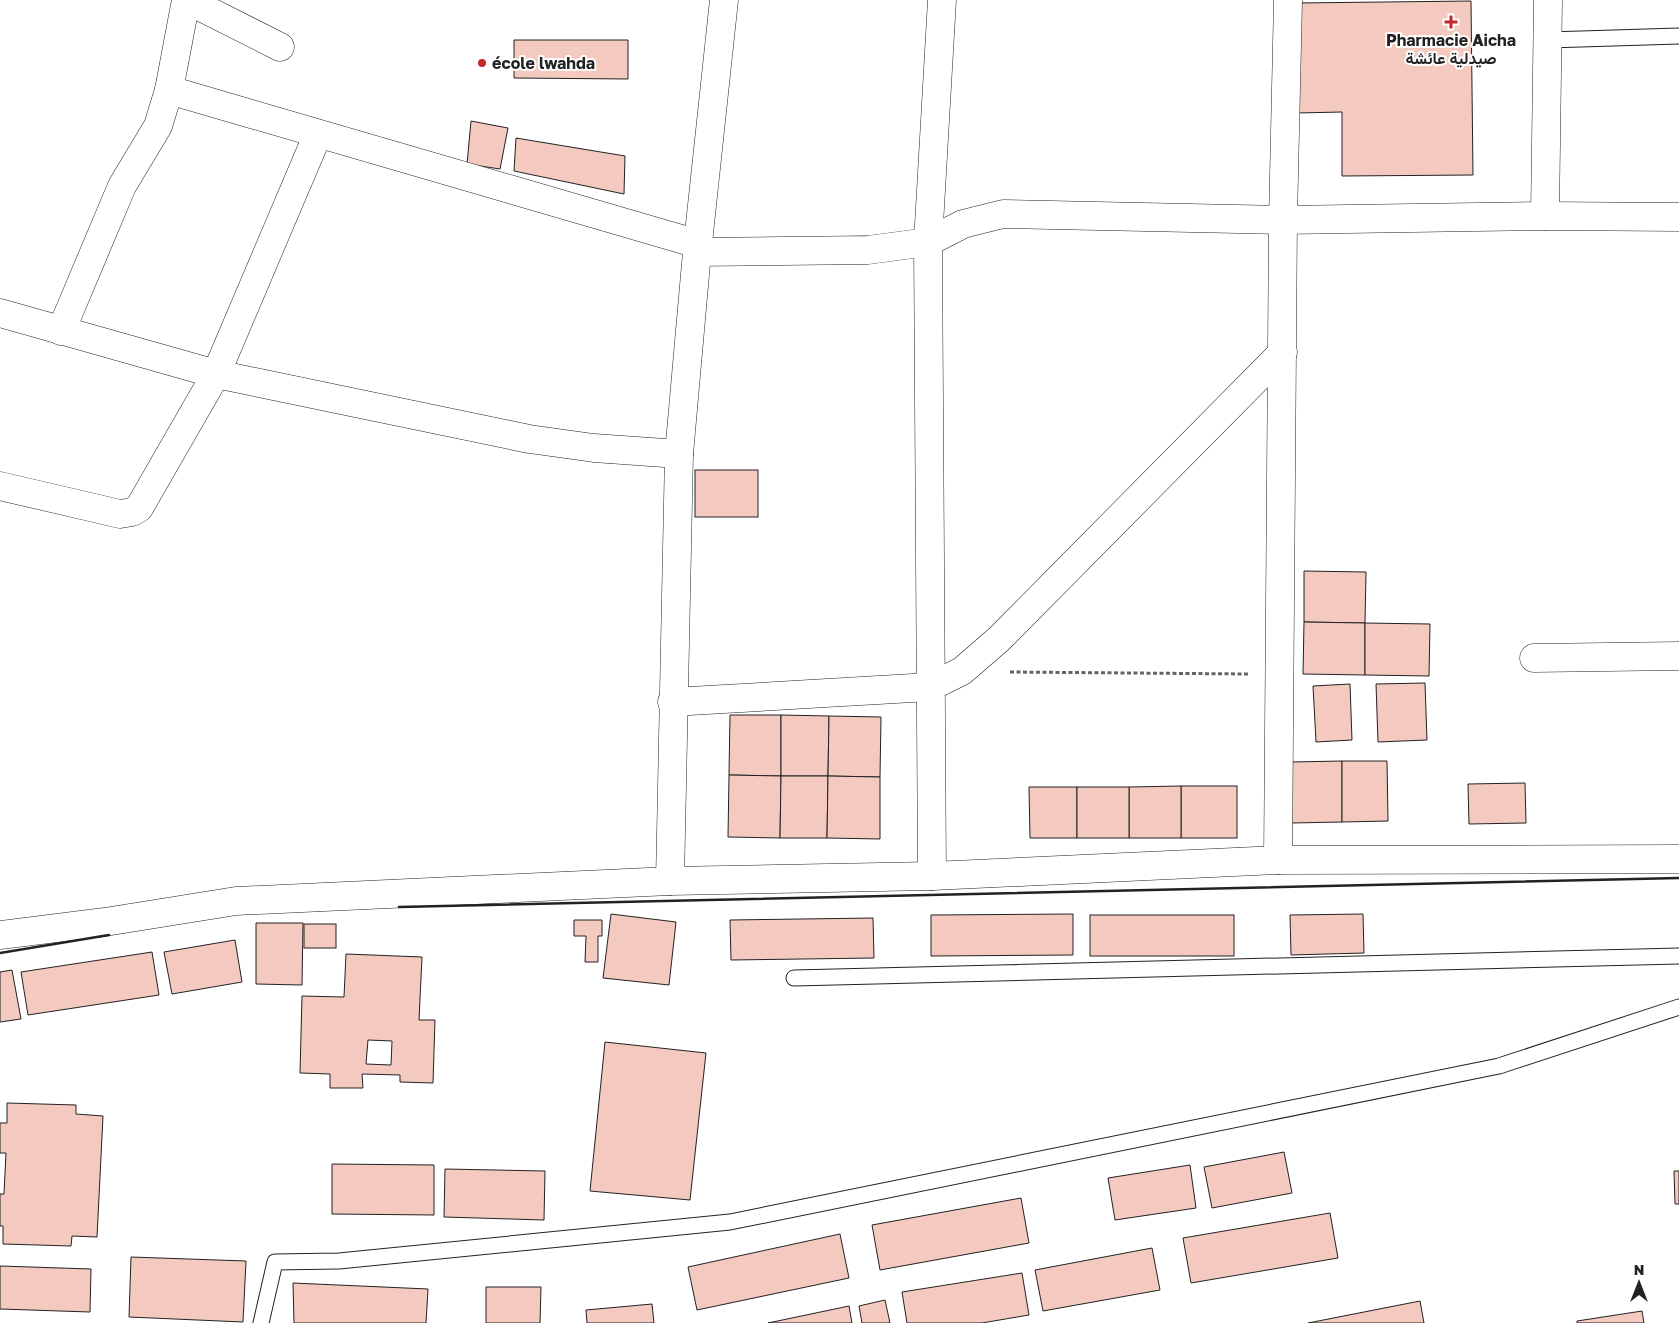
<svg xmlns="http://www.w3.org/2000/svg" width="1679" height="1323" font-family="'Golos Text',Vazirmatn,sans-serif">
<rect width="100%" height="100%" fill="#fff"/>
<g fill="#f3c9c0" stroke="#222" fill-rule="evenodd">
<polygon points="1471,1 1473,175 1342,176 1342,112 1297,113 1296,3"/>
<polygon points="514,40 628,40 628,79 514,78"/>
<polygon points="471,121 508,128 500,169 467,164"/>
<polygon points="516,138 625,156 624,194 514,171"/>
<rect x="695" y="470" width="63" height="47"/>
<polygon points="1304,571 1366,572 1365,623 1304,622"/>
<polygon points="1304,622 1365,623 1365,675 1303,674"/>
<polygon points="1365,623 1430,624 1429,676 1365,675"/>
<polygon points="1425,683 1427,740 1378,742 1376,684"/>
<polygon points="1350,684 1352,740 1316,742 1313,686"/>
<polygon points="730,715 781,715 781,776 729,775"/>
<polygon points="781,715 829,716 828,776 781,776"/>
<polygon points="829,716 881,717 880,777 828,776"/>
<polygon points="1342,761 1342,822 1291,823 1290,762"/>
<polygon points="1342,761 1387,761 1388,821 1342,822"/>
<polygon points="729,775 781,776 780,838 728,837"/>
<polygon points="781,776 828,776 827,838 780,838"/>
<polygon points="828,776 880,777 880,839 827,838"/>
<polygon points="1525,783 1526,823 1469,824 1468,784"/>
<rect x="1181" y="786" width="56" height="52"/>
<polygon points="1181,786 1181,838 1129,838 1129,787"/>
<polygon points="1029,787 1077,787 1077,838 1030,838"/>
<rect x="1077" y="787" width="52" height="51"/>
<polygon points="611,914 676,922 669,985 603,978"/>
<polygon points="1073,914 1073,955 931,956 931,915"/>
<polygon points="1363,914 1364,953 1291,955 1290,915"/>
<rect x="1090" y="915" width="144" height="41"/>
<polygon points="873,918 874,958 731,960 730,920"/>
<polygon points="574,920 602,920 602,936 598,936 598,962 585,962 586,936 574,936"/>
<polygon points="256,923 303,923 302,985 256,984"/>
<rect x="304" y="924" width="32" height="24"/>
<polygon points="235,940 242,982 172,994 164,952"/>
<polygon points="152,952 159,995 28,1015 21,972"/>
<path d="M346 954 422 957 419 1020H435L433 1083 400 1082V1075L362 1074 363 1088H330V1074L300 1073 302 996 344 997ZM368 1040 392 1041 391 1065 366 1064Z"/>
<polygon points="12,970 21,1019 0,1022 0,972"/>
<polygon points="605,1042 706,1053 690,1200 590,1191"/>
<polygon points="7,1103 76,1105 76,1114 103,1116 97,1237 72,1236 71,1246 3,1244 3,1226 0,1226 0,1194 4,1194 6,1153 0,1153 0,1123 7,1123"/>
<polygon points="1284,1152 1292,1193 1212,1208 1204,1167"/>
<polygon points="332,1164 434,1165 434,1215 332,1214"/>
<polygon points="1190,1165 1196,1208 1115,1220 1108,1178"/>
<polygon points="445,1169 545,1171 544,1220 444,1217"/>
<polygon points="1674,1171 1679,1171 1679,1204 1675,1204"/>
<polygon points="1021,1198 1029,1243 880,1270 872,1225"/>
<polygon points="1330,1213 1338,1258 1191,1283 1183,1238"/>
<polygon points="840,1234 849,1278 697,1310 688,1267"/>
<polygon points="1152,1248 1160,1290 1043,1311 1035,1270"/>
<polygon points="131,1257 246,1261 243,1322 129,1317"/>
<polygon points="0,1266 91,1269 90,1312 0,1309"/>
<polygon points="1022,1273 1029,1315 982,1323 907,1323 902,1292"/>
<polygon points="293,1283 428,1289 426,1323 294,1323"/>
<polygon points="486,1287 541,1287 540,1323 486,1323"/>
<polygon points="885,1300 890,1323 862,1323 859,1306"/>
<polygon points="1420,1301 1424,1323 1308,1323"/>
<polygon points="652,1304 654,1323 587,1323 586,1310"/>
<polygon points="849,1306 852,1323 768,1323"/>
<polygon points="1642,1311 1644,1323 1577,1323 1577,1321"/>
</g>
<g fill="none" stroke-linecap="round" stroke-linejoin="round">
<defs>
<g id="service">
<polyline points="1548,40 1679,36"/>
<polyline points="794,978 1679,956"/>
<polyline points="261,1323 275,1262 339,1261 730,1222 1499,1066 1679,1007"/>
</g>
<g id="minor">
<polyline points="187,0 280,47"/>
<polyline points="724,0 697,252 679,454 670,881 932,876 1278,860 1679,859"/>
<polyline points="169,90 698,244"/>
<polyline points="1545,216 1548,0"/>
<polyline points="697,252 868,250 928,242 963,224 1003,214 1283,220 1545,216 1679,217"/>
<polyline points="0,313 216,374 529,439 594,448 679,454"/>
<polyline points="61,331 122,186 158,126 169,90 186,0"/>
<polyline points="0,486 120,514 132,512 139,508 216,374 318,134"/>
<polyline points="1534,658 1679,656"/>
<polyline points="672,702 930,687 962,671 999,639 1283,352"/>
<polyline points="1278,860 1283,220 1288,0"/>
<polyline points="932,876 928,242 942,0"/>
<polyline points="0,935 105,922 236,901 670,881"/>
</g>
</defs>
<use href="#service" stroke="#222" stroke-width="17"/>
<use href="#minor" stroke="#222" stroke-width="29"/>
<polyline stroke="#646464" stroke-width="3" stroke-dasharray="4 2.5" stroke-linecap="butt" points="1010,672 1249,674"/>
<use href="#service" stroke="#fff" stroke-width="15"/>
<use href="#minor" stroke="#fff" stroke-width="28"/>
<g stroke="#222" stroke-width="2.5">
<polyline points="399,907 1679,878"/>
<polyline points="0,953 109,935"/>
</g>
</g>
<g fill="#c62828" stroke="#fff" stroke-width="2">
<path d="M1448.5 14.5h5v5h5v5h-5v5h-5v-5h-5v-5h5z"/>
<circle cx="482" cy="63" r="5"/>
</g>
<g text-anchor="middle" stroke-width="4" stroke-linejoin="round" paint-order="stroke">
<g font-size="16" font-weight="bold" fill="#222" stroke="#fff">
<text x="1451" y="46">Pharmacie Aicha<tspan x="1451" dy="18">صيدلية عائشة</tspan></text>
<text x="492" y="69" text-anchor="start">école lwahda</text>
</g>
</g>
<g transform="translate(1639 1283)" stroke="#ffffff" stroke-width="4" paint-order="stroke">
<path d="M0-4L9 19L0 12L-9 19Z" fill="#222222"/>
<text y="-8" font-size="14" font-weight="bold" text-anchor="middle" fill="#222222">N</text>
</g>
</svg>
